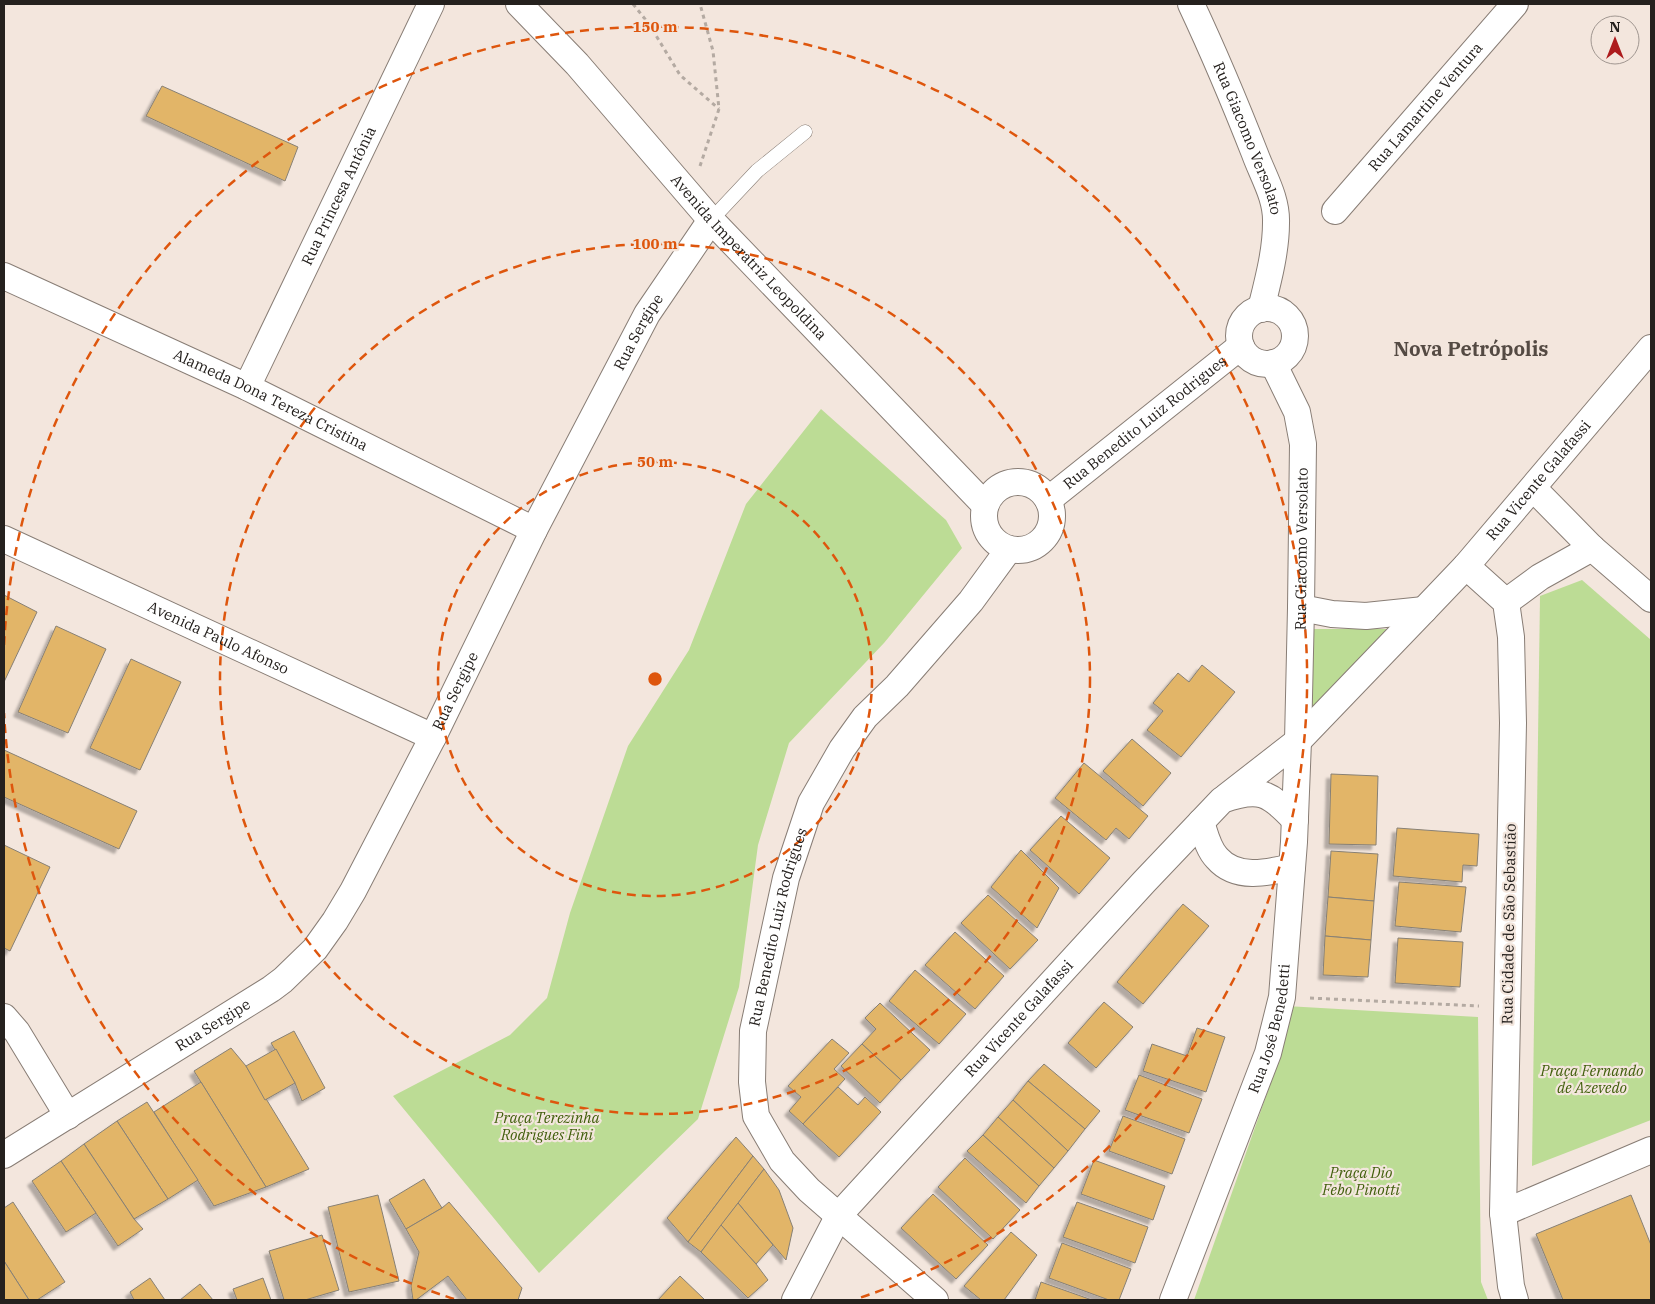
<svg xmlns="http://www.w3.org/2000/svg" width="1655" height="1304" font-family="'IBM Plex Serif',serif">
<defs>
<filter id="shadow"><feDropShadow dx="-4.5" dy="4.5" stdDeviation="1" flood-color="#0004"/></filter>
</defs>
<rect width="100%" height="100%" fill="#f3e6dd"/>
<g fill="#bcdc95">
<polygon points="821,409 946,520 962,548 884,643 789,743 758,845 739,987 698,1119 539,1273 393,1096 510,1035 547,998 570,913 628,746 689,650 746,504"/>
<polygon points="1582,580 1651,640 1651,1120 1532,1166 1540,596"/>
<polygon points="1311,629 1400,629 1308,715"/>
<polygon points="1286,1006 1478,1017 1481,1282 1488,1300 1194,1300 1277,1065"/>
</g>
<g fill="#e2b568" stroke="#878075" filter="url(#shadow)">
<polygon points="162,86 298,147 285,181 146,116"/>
<polygon points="4,595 37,612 4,682"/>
<polygon points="56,626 106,649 68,733 18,712"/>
<polygon points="131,659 181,682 140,770 90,748"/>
<polygon points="1202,665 1235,692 1181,757 1147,730 1163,711 1153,703 1178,673 1189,682"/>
<polygon points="1132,739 1171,773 1143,806 1103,771"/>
<polygon points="4,750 137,811 119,849 4,797"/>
<polygon points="1084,763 1148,816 1129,839 1116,828 1106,840 1055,798"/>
<polygon points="1331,774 1378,776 1376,845 1329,844"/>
<polygon points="1061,816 1110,858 1079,894 1030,850"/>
<polygon points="1397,828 1479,834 1477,866 1463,865 1462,882 1393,876"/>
<polygon points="4,845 50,867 10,951 4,948"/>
<polygon points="1021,850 1059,888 1037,928 991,887"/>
<polygon points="1331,851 1378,854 1374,901 1328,897"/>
<polygon points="1399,882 1466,887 1461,932 1395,926"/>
<polygon points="988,895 1038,940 1010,969 961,923"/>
<polygon points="1328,897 1374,901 1371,940 1325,936"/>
<polygon points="1183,904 1209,926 1143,1004 1117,982"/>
<polygon points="955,932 1004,976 975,1009 925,965"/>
<polygon points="1325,936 1371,940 1368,977 1323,975"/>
<polygon points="1398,938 1463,942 1460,987 1395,983"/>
<polygon points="915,970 966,1014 939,1044 889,1001"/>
<polygon points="1104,1002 1133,1027 1096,1068 1068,1043"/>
<polygon points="880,1003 930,1050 901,1080 862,1044 876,1029 865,1018"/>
<polygon points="1197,1028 1225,1037 1206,1092 1143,1071 1152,1044 1187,1056"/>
<polygon points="294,1031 325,1088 302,1101 295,1083 271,1043"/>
<polygon points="832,1039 849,1053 834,1069 845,1079 803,1124 789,1111 801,1097 788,1086"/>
<polygon points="862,1044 901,1080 880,1103 841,1066"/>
<polygon points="231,1048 246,1066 309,1169 266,1187 194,1071"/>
<polygon points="276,1049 295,1083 265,1100 246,1066"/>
<polygon points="1044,1064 1100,1111 1085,1129 1028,1081"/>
<polygon points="1139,1075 1202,1099 1189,1133 1125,1110"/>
<polygon points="1028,1081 1085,1129 1068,1151 1013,1100"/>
<polygon points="201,1082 266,1187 214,1206 154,1112"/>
<polygon points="838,1087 858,1105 865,1097 881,1112 839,1157 803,1124"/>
<polygon points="1013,1100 1068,1151 1054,1168 998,1117"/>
<polygon points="147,1102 198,1180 168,1199 117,1121"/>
<polygon points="1123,1116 1185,1139 1172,1174 1109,1151"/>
<polygon points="998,1117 1054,1168 1039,1186 983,1135"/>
<polygon points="117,1121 168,1199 134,1219 84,1144"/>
<polygon points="983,1135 1039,1186 1026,1203 967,1151"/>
<polygon points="736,1137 753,1156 688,1242 667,1218"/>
<polygon points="84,1144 134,1219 143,1229 118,1246 61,1161"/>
<polygon points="753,1156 764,1169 701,1252 688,1242"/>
<polygon points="965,1158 1020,1210 993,1239 938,1187"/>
<polygon points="1094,1160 1165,1186 1153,1220 1081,1194"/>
<polygon points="61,1161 96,1213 66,1232 32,1181"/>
<polygon points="764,1169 779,1190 793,1228 786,1260 738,1203"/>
<polygon points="424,1179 442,1208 406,1229 389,1200"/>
<polygon points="933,1194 988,1245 956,1279 901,1228"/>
<polygon points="378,1195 399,1281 349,1292 328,1207"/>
<polygon points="1631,1195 1651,1245 1651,1300 1563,1300 1536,1234"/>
<polygon points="13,1202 65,1282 37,1300 29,1300 4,1261 4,1208"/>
<polygon points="449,1202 522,1288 518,1300 467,1300 448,1276 416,1300 413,1300 411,1286 419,1252 406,1229 442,1208"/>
<polygon points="1077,1202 1148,1227 1135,1263 1063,1237"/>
<polygon points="738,1203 773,1245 756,1264 721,1225"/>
<polygon points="721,1225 756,1264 768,1280 748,1298 701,1252"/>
<polygon points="1011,1232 1037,1255 1004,1300 981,1300 964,1286"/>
<polygon points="322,1235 339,1290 305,1300 284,1300 269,1251"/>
<polygon points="1062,1243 1131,1269 1119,1300 1109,1300 1049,1278"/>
<polygon points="4,1261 29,1300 4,1300"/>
<polygon points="680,1276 704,1299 703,1300 658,1300"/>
<polygon points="150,1278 165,1300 134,1300 130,1292"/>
<polygon points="263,1278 271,1300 237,1300 233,1289"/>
<polygon points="1041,1282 1092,1300 1035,1300"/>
<polygon points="200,1284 213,1300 180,1300"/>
</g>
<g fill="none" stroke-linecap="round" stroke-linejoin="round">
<defs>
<polyline id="service" points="711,220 757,171 805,132"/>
<g id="minor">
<path id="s1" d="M519 4 577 64 711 220 985 505"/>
<path id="s2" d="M1191 4C1214 53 1235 103 1255 154 1263 176 1277 198 1276 223 1276 251 1268 281 1261 309"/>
<path id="s3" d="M1335 211 1515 4"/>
<path id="s4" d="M4 276 247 387 534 530"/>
<circle cx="1267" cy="336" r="28"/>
<path id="s5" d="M247 387 431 4"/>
<circle cx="1018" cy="516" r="34"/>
<polyline points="1533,488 1592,548 1651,599"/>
<path id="s6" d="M1048 500 1241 346"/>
<path id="s7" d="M4 539 433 737"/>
<polyline points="1466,566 1506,602 1511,637 1513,723 1503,1213 1511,1286 1515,1300"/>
<polyline points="1506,602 1540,577 1592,548"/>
<polyline points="1301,608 1332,614 1366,616 1424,610"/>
<path id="s8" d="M1226 797 1298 741 1424 610 1466 566 1651 348"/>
<path d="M1201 822C1205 834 1208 849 1217 858 1236 880 1267 873 1292 867"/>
<polyline points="4,1017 17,1032 68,1116"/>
<path id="s9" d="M4 1155 271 989 283 980 315 949 335 921 353 891 433 737 534 530 647 314 711 220"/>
<polyline points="1503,1213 1651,1150"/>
<path id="s10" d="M795 1300 839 1215 1144 882 1222 800C1259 787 1269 792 1295 820"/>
<path id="s11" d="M935 1300 809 1190 782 1161 756 1116 752 1082 753 1031 786 878 811 803 842 749 865 717 897 686 971 601 1009 549"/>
<path id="s12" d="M1173 1300 1268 1053 1282 997 1294 842 1298 741 1301 608 1303 444 1297 412 1273 363"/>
</g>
</defs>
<use href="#service" stroke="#887d75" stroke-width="15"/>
<use href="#minor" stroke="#887d75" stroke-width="28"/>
<g stroke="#b4aaa2" stroke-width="3" stroke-dasharray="4 4" stroke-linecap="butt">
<polyline points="633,4 649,24 680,75 719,109"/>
<polyline points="700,166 719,109 713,51 700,4"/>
<polyline points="1310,998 1479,1006"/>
</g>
<use href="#service" stroke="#fff" stroke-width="14"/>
<use href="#minor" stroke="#fff" stroke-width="26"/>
</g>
<g fill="none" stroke="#de560d" stroke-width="2.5" stroke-dasharray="9 6">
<circle cx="655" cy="679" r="217"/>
<circle cx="655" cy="679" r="435"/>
<path d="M454 1299A652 652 0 0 1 4 713M4 645A652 652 0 1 1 856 1299"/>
</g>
<g text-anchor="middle" stroke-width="4.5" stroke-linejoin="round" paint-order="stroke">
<g font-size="15" fill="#25211e" stroke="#f3e6dd">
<text dy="5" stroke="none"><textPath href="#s3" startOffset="138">Rua Lamartine Ventura</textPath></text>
<text dy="5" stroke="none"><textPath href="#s2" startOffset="146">Rua Giacomo Versolato</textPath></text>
<text dy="5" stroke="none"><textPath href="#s5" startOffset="212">Rua Princesa Antônia</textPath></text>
<text dy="5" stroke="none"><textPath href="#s1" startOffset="342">Avenida Imperatriz Leopoldina</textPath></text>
<text dy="5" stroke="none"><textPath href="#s9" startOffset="1071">Rua Sergipe</textPath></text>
<text dy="5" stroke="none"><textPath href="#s4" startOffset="294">Alameda Dona Tereza Cristina</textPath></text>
<text dy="5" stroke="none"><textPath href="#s6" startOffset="124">Rua Benedito Luiz Rodrigues</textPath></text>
<text dy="5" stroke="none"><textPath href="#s8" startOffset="446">Rua Vicente Galafassi</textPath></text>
<text dy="5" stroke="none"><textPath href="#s12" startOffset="771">Rua Giacomo Versolato</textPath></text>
<text dy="5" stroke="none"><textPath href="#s7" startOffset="236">Avenida Paulo Afonso</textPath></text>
<text dy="5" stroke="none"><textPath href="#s9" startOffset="668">Rua Sergipe</textPath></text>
<text transform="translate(1509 924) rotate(-89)" y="5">Rua Cidade de São Sebastião</text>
<text dy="5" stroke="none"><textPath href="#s11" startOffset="451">Rua Benedito Luiz Rodrigues</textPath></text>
<text dy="5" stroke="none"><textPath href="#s10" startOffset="362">Rua Vicente Galafassi</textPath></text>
<text dy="5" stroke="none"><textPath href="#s9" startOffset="246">Rua Sergipe</textPath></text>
<text dy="5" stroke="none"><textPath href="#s12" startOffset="289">Rua José Benedetti</textPath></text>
</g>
<g font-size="15" font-style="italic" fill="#415f0c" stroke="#f3e6dd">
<text x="1592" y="1076">Praça Fernando<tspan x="1592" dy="17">de Azevedo</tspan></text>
<text x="547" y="1123">Praça Terezinha<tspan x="547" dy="17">Rodrigues Fini</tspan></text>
<text x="1361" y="1178">Praça Dio<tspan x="1361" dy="17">Febo Pinotti</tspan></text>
</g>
<g font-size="20" font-weight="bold" fill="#544a43" stroke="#f3e6dd">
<text x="1471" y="356">Nova Petrópolis</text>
</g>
</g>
<circle cx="655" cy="679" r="8" fill="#de560d" stroke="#f3e6dd" stroke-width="2.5"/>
<g font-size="15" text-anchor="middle" font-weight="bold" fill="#de560d" stroke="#f3e6dd" stroke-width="4.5" stroke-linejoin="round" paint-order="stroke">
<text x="655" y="32">150 m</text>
<text x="655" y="249">100 m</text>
<text x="655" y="467">50 m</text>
</g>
<rect width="1655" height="1304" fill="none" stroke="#25211e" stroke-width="10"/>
<g transform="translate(1615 40)"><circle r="24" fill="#f3e6dd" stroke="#a19791"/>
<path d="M0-4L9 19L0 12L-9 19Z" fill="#ad1b1d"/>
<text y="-8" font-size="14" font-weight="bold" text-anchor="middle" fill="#25211e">N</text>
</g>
</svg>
